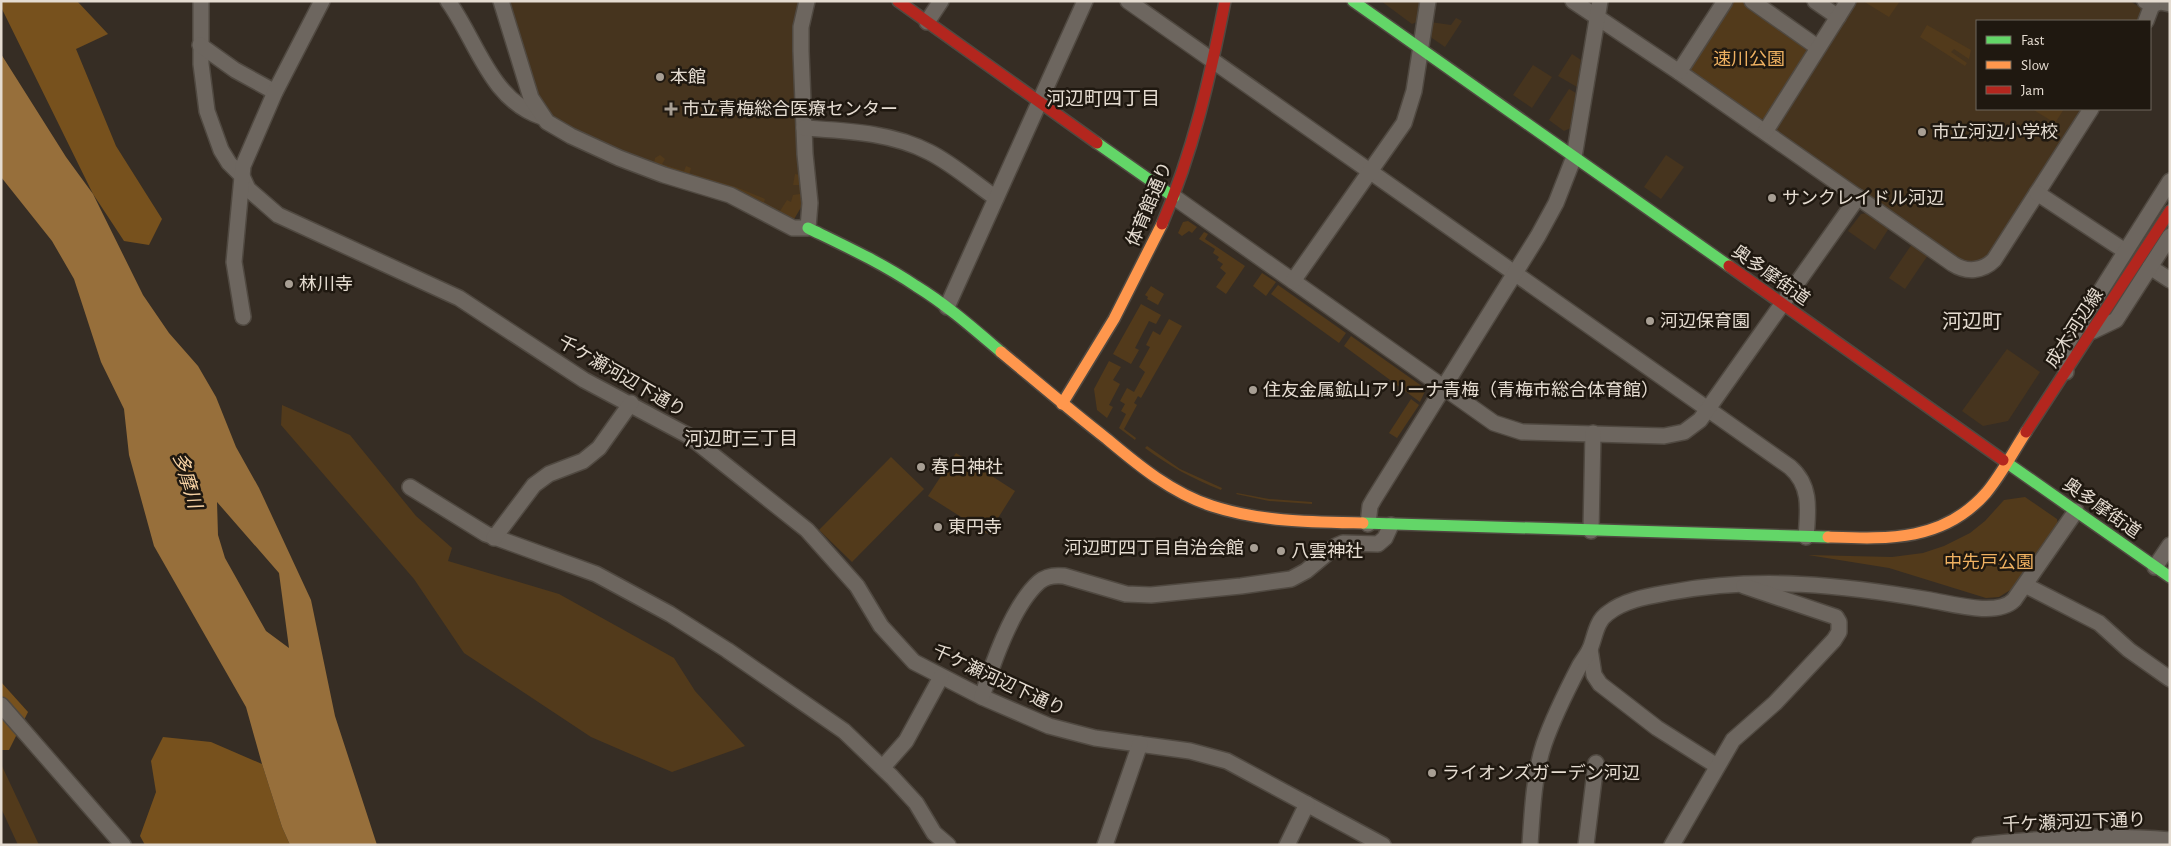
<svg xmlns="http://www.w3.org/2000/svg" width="2171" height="846" font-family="'Alegreya Sans','Noto Sans JP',sans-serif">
<rect width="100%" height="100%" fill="#362d24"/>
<g fill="#46341e">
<polygon points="508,1 801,1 803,202 782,216 583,135 550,116 539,103"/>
<polygon points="1381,1 1421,1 1419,21 1412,24"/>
<polygon points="1855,1 2130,1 2141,8 2143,14 2138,21 1977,21 1977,109 2083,109 1987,257 1979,262 1962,263 1776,133 1776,126"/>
<polygon points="1456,18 1462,21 1445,47 1432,38 1429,31 1430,22 1451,25"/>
<polygon points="1572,54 1581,60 1577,87 1558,76"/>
<polygon points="1533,65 1552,77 1532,108 1513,95"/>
<polygon points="1569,89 1576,93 1571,128 1564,131 1549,120"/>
<polygon points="1666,155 1684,167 1661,199 1644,187"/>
<polygon points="1867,213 1889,228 1875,250 1848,231 1861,214"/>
<polygon points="1912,244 1928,255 1905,289 1889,278"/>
<polygon points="2007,349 2040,372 2008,421 1983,426 1962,411"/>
</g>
<g fill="#523a1b">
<polygon points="1733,1 1747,1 1807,44 1808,51 1765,118 1758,120 1691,72 1690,66"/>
<polygon points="1863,1 1900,1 1889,17"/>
<polygon points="1927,25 1971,50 1969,59 1954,49 1951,52 1967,63 1965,66 1920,37"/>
<polygon points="2032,109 2064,109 2055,123"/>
<polygon points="660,155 665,159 662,164 684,171 686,166 691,168 689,175 654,164 655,158"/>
<polygon points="693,174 736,187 765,199 764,202 780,211 787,200 791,202 793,195 800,194 799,185 793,185 795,174 800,175 803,204 793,221 692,176"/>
<polygon points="1188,221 1197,227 1192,233 1189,231 1182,236 1178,233 1183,222"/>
<polygon points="1204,232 1208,234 1205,239 1245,266 1226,294 1216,287 1226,273 1220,268 1223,264 1217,260 1219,257 1213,253 1215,249 1199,239"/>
<polygon points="1262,273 1276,282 1266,296 1253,286"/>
<polygon points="1278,285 1346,333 1339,343 1271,294"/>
<polygon points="1151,286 1164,294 1158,305 1147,299 1148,297 1145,295"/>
<polygon points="1141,304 1161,315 1156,324 1149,321 1135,348 1139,350 1131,364 1113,354"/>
<polygon points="1169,319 1182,326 1141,398 1138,396 1134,403 1137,405 1124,429 1136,438 1135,440 1119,428 1126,414 1121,411 1125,404 1120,401 1127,388 1134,392 1145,372 1139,367 1150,347 1146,345 1153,331 1160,335"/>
<polygon points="1351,336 1426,389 1420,402 1344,346"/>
<polygon points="1109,361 1121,367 1113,380 1120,384 1109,405 1113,407 1107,418 1097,410 1094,389"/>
<polygon points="1411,399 1419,405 1397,438 1389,433"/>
<polygon points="282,405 350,435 416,516 452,548 448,561 559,594 674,658 695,691 745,746 672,772 591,737 464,653 414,579 281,425"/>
<path d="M1147 446 1180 469 1222 488 1221 490C1193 479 1169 466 1145 448Z"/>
<polygon points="956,453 1015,491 988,534 928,496"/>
<polygon points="891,457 924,489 852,562 819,530"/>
<polygon points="1237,493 1269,499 1312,502 1312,504 1269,501 1236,494"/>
<polygon points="2025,497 2057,519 2058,525 2012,589 1999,597 1986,598 1889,568 1808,555 1892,557 1923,553 1944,546 1970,533 1985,521 2004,500"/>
<polygon points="1,764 39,845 18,845 1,808"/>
</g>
<g fill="#77511d">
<polygon points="1,1 77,1 108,34 76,49 116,146 162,219 149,245 124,241 93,194 1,7"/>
<polygon points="1,682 28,712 9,750 1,750"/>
<polygon points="163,737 211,742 262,764 282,827 290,845 145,845 140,836 156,792 151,761"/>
</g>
<path fill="#976f3b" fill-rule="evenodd" d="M1 54 66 157 93 194 143 295 169 333 198 366 216 397 236 447 259 488 311 600 335 716 377 845H290L282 827 262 764 246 707 154 546 129 455 124 409 101 362 74 279 52 241 1 177ZM217 502 279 573 289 648 266 631 225 558 218 535Z"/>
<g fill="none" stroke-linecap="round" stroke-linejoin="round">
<defs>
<g id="street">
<polyline points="201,1 201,64 207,111 221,150 229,163 242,176 248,189 278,215 459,298 584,380 689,436 807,530 857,586 881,626 914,662 982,697 1049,726 1095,738 1190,751 1227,761 1383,845"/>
<path d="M448 1C477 41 490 100 542 117"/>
<polyline points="501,1 531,98 547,122 571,136 619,158 664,175 730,195 793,228 808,228 810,203 805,154 801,51 801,27 807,1"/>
<path d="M1128 1 1790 467C1812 486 1808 511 1806 537"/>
<path d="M1573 1 1679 72 1953 264C1967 273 1983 271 1994 260L2091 109"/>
<polyline points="1752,1 1813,44 1819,46"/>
<polyline points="1815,1 1838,17"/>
<polyline points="2145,1 2152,5 2160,2 2170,4"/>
<polyline points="2146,21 2152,5"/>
<polyline points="927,22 941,1"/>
<polyline points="200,45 235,70 275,92"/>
<polyline points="1679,72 1725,1"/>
<path d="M804 128C846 131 890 132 929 152 953 164 974 183 996 198"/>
<polyline points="1765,132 1848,1"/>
<polyline points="2037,193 2125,251"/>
<polyline points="1174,197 1494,423 1522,432 1664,436 1684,432 1700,420 1858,197"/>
<polyline points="2150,267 2170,280"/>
<polyline points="1293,281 1404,123 1414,91 1428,1"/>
<polyline points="947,307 1085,1"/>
<polyline points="243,317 234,262 243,166 275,92 322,1"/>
<polyline points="2093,331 2116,320 2170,236"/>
<polyline points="2066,372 2064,349 2170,181"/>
<polyline points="410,487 486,534 596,574 670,614 727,650 844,731 892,777 916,803 934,833 948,845"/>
<polyline points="1368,524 1370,506 1374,499 1538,236 1556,203 1574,157 1600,1"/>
<polyline points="1591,531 1593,433"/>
<polyline points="494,538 534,485 549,474 583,461 599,448 631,403"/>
<polyline points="2155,567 2170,545"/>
<polyline points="2025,585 2099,623 2129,650 2170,679"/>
<polyline points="1590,649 1594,675 1600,684 1657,728 1717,766"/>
<path d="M982 697C992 665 1013 605 1039 582 1046 576 1055 575 1064 576L1126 594 1151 595 1241 586 1291 579 1306 571 1336 546 1343 543 1378 544 1385 538 1391 525"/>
<polyline points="1,705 123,845"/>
<polyline points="883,767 906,741 941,677"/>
<polyline points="1105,845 1140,744"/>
<polyline points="1287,845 1307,804"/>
<path d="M1530 845C1532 814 1534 773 1544 744 1553 718 1567 690 1580 665 1583 660 1587 655 1590 649 1595 637 1596 621 1608 613 1626 599 1651 596 1672 592 1759 576 1844 585 1930 600 1953 604 1997 617 2014 600L2076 511"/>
<polyline points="1586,845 1596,763"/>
<polyline points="1672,845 1733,740 1775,703 1834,640 1839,632 1839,622 1836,617 1744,586"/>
<path d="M1979 845C2042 838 2107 834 2170 840"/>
</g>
<g id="fast">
<polyline points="1353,1 1729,266"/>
<polyline points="1097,143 1174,197"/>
<path d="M808 228C845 246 882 263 916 286 947 305 974 329 1001 352"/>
<polyline points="2003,460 2170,577"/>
<polyline points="1363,523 1828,537"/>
</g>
<g id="slow">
<path d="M1001 352C1036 381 1071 411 1107 439 1139 466 1172 493 1212 506 1261 522 1313 522 1363 523"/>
<polyline points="1062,404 1114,319 1162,224"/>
<path d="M1828 537C1887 539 1943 542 1986 493 2001 475 2013 452 2026 432"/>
</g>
<g id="jam">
<polyline points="898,1 1097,143"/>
<path d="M1162 224C1193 152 1210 78 1225 1"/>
<polyline points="1729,266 2003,460"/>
<polyline points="2026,432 2170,211"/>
</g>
</defs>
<use href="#street" stroke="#504941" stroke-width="18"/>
<use href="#fast" stroke="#504941" stroke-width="14"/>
<use href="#slow" stroke="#504941" stroke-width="14"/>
<use href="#jam" stroke="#504941" stroke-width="14"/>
<use href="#street" stroke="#6d665f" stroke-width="15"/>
<use href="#fast" stroke="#63d668" stroke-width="11"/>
<use href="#slow" stroke="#ff974d" stroke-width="11"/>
<use href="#jam" stroke="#b3261e" stroke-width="11"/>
</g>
<g fill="#a89f94" stroke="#1f1810" stroke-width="2">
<circle cx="660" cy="77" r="5"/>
<path d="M668.5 101.5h5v5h5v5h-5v5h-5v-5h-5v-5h5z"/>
<circle cx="1922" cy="132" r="5"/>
<circle cx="1772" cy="198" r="5"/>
<circle cx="289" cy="284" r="5"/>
<circle cx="1650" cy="321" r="5"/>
<circle cx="1253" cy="390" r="5"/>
<circle cx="921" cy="467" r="5"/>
<circle cx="938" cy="527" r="5"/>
<circle cx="1254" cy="548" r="5"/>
<circle cx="1281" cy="551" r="5"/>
<circle cx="1432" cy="773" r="5"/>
</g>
<g text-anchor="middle" stroke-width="5" stroke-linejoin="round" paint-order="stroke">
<g font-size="18" fill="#efb161" stroke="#1f1810">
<text x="1749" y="65">速川公園</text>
<text x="1989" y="568">中先戸公園</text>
</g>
<g font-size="18" fill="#e5dcd1" stroke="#1f1810" text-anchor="start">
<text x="670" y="83">本館</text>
<text x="682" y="115">市立青梅総合医療センター</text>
<text x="1932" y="138">市立河辺小学校</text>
<text x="1782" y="204">サンクレイドル河辺</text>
<text x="299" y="290">林川寺</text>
<text x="1660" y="327">河辺保育園</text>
<text x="1263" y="396">住友金属鉱山アリーナ青梅（青梅市総合体育館）</text>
<text x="931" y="473">春日神社</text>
<text x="948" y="533">東円寺</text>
<text x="1244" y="554" text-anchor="end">河辺町四丁目自治会館</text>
<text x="1291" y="557">八雲神社</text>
<text x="1442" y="779">ライオンズガーデン河辺</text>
</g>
<g font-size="18" fill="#e5dcd1" stroke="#1f1810">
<text transform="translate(1149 204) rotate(-67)" y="6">体育館通り</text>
<text transform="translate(1771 275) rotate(35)" y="6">奥多摩街道</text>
<text transform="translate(2074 328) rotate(-57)" y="6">成木河辺線</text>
<text transform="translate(622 376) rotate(30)" y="6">千ケ瀬河辺下通り</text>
<text transform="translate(2102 508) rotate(35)" y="6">奥多摩街道</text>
<text transform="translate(999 680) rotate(25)" y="6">千ケ瀬河辺下通り</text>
<text transform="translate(2074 822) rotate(-2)" y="6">千ケ瀬河辺下通り</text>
</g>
<g font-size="19" fill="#e5dcd1" stroke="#1f1810">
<text x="1103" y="105">河辺町四丁目</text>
<text x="741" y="445">河辺町三丁目</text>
</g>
<g font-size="19" font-style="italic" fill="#f7d2a4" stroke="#1f1810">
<text transform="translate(188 480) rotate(73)" y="7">多摩川</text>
</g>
<g font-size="20" fill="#e5dcd1" stroke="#1f1810">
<text x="1972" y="328">河辺町</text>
</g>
</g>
<rect width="2171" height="846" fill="none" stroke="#e5dcd1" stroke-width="5"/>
<rect x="1976" y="20" width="175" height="90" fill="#1f1810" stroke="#6e665d"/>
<rect x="1986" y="36" width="25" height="8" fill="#63d668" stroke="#6e665d"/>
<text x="2021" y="45" font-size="15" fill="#e5dcd1">Fast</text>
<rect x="1986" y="61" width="25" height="8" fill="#ff974d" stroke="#6e665d"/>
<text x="2021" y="70" font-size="15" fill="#e5dcd1">Slow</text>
<rect x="1986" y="86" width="25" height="8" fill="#b3261e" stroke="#6e665d"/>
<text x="2021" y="95" font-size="15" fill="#e5dcd1">Jam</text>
</svg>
